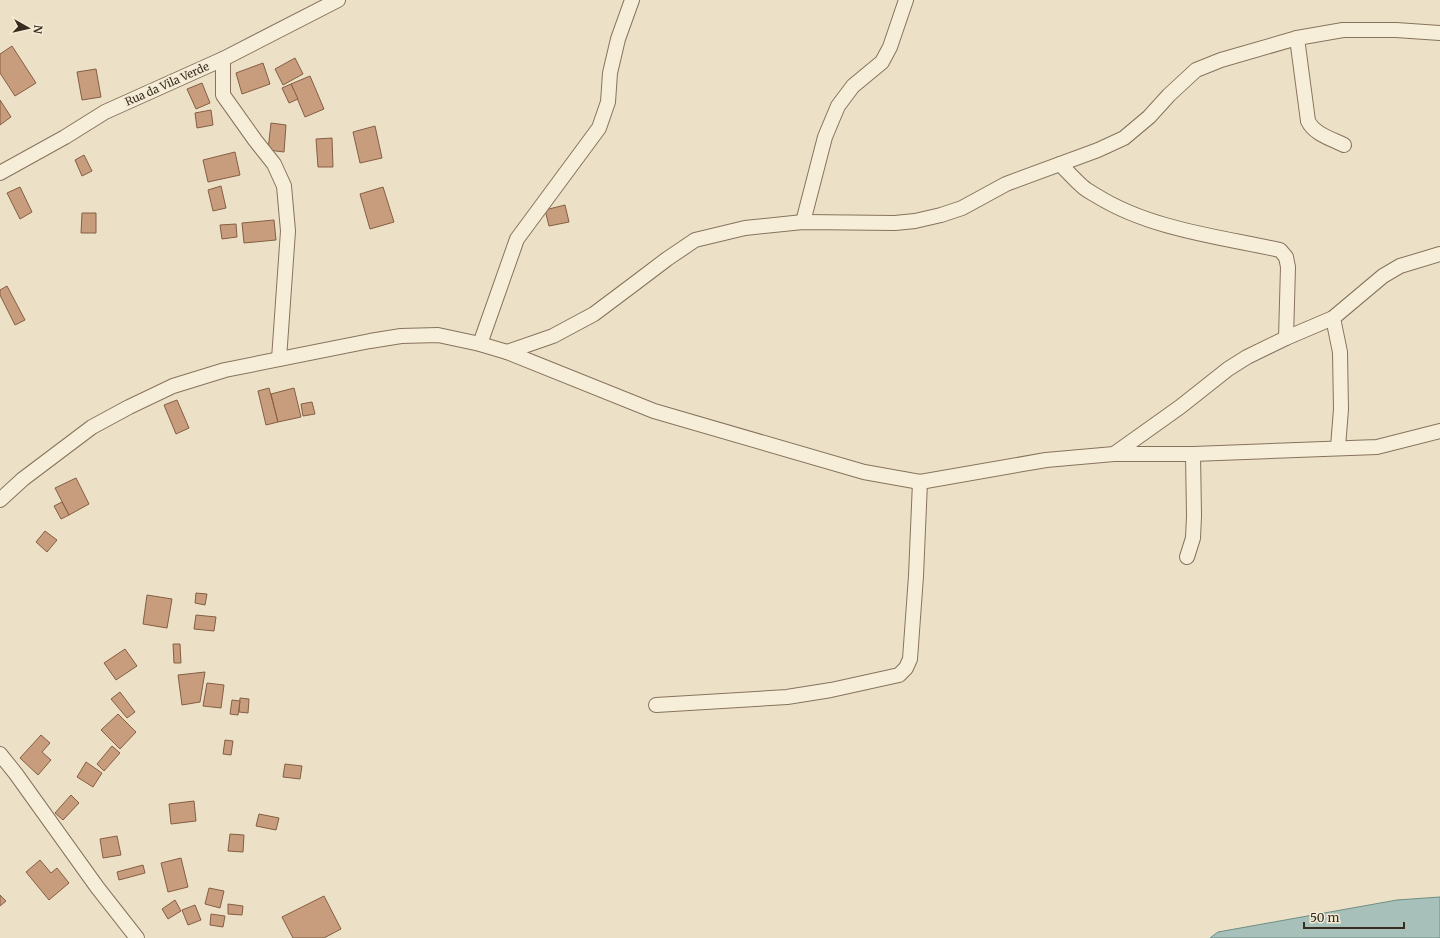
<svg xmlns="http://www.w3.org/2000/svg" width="1440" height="938" font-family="Merriweather,serif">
<rect width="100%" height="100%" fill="#ece1c6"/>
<polygon fill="#a7c0b9" stroke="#6e8e86" points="1440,897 1440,938 1210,938 1218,932 1397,900"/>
<g fill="#c89d7e" stroke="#855e43">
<polygon points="12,46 36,83 15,96 0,73 0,54"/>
<polygon points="295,58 303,74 283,85 275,69"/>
<polygon points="263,63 270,84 242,94 236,73"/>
<polygon points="96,69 101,97 82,100 77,72"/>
<polygon points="310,76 324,109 305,117 291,84"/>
<polygon points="202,83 210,103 196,109 187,89"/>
<polygon points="291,84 298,99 289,103 282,88"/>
<polygon points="0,100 11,117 0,125"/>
<polygon points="211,110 213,125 197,128 195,113"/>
<polygon points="271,123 286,125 284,152 268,150"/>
<polygon points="375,126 382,158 360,163 353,132"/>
<polygon points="332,138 333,167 318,167 316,139"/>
<polygon points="235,152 240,175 208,182 203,160"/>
<polygon points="84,155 92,171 82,176 75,160"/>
<polygon points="221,186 226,208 213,211 208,190"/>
<polygon points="20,187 32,212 20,219 7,193"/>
<polygon points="383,187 394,222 370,229 360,194"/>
<polygon points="565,205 569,222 549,226 545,210"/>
<polygon points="82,213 96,213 96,233 81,233"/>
<polygon points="274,220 276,240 244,243 242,223"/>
<polygon points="236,224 237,237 222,239 220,225"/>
<polygon points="7,286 25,320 15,325 0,295 0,290"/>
<polygon points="269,388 278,422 266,425 258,391"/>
<polygon points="294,388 301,417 278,422 271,394"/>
<polygon points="177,400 189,428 176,434 164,405"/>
<polygon points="312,402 315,414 303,416 301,404"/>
<polygon points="76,478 89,504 69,515 55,488"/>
<polygon points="62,502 69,515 61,519 54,506"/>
<polygon points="45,531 57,540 47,552 36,542"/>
<polygon points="196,593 207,594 205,605 195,603"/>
<polygon points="147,595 172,599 167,628 143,624"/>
<polygon points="196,615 216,617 214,631 194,629"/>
<polygon points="173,644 180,644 181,663 174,663"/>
<polygon points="125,649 137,666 116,680 104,663"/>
<polygon points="205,672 200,702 182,705 178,675"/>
<polygon points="207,683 224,685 221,708 203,706"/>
<polygon points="120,692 135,712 127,718 111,699"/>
<polygon points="240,698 249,699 248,713 239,712"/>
<polygon points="232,700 240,701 238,715 230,714"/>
<polygon points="118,714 136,732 120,749 101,730"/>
<polygon points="41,735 50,743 42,752 51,760 38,775 20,758"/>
<polygon points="225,740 233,741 231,755 223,754"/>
<polygon points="112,746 120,753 104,771 97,764"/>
<polygon points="86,762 102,773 93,787 77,777"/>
<polygon points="285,764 302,766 300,779 283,777"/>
<polygon points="71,795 79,803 63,820 55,813"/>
<polygon points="194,801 196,821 171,824 169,804"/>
<polygon points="259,814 279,818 276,830 256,826"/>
<polygon points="230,834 244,835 243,852 228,851"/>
<polygon points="117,836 121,855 103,858 100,839"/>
<polygon points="181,858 188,887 168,892 161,863"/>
<polygon points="40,860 51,873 57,868 69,883 49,900 26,872"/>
<polygon points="143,865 145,873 119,880 117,872"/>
<polygon points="209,888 224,891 220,908 205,904"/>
<polygon points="0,895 6,901 0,906"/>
<polygon points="324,896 341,929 324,938 293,938 282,917"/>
<polygon points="175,900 181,911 168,919 162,909"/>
<polygon points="228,904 243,906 242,915 228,914"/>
<polygon points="195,905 201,920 188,925 182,910"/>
<polygon points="211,914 225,916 223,927 210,925"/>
</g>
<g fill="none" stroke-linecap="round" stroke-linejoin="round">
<defs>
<g id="minor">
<path d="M1297 38 1308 121C1314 134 1332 139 1344 145"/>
<polyline points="223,59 223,95 255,140 274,164 284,186 288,231 279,359"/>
<path d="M1060 164C1067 171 1074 179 1082 186 1086 190 1092 193 1097 196 1150 229 1220 237 1280 250L1286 257 1288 267 1286 338"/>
<polyline points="0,173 65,137 105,112 223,59 338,0"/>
<polyline points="803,222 825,137 838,106 853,86 882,62 890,47 906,0"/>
<polyline points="1333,318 1340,352 1341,409 1338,447"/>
<polyline points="480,344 517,239 599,128 608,102 610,73 618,39 632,0"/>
<polyline points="507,352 553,336 594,314 634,284 667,259 695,240 745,228 803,222 895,223 915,221 941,215 962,208 1006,184 1098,150 1124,138 1149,117 1169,95 1196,70 1221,60 1297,38 1343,30 1396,30 1440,33"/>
<polyline points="1114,454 1180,407 1228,369 1247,357 1286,338 1333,318 1383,276 1400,266 1440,254"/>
<polyline points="0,500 23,479 92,427 129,407 173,386 225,370 370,341 401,336 438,335 480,344 507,352 654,411 864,472 920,482 1046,460 1114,454 1193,454 1377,447 1440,431"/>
<polyline points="1187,557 1193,538 1194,516 1193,454"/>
<polyline points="656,705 787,697 831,690 899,675 906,668 910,659 916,576 920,482"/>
<polyline points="0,754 16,774 97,887 137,938"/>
</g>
</defs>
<use href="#minor" stroke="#87735d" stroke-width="16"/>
<use href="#minor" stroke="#f7eed9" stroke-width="14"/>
</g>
<g text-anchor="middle" stroke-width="4" stroke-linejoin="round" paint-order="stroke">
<g font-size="11" fill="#382b20" stroke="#f4ebd5">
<text transform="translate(167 84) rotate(-24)" y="4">Rua da Vila Verde</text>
</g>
</g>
<g transform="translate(28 28) rotate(98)" stroke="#f4ebd5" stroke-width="3" paint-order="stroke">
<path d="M0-3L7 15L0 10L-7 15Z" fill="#382b20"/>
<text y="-6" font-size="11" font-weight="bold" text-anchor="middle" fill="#382b20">N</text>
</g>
<path d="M1304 922v6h100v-6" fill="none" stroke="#382b20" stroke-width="2"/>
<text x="1310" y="922" font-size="12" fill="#382b20" stroke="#f4ebd5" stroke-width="3" paint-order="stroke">50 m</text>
</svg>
